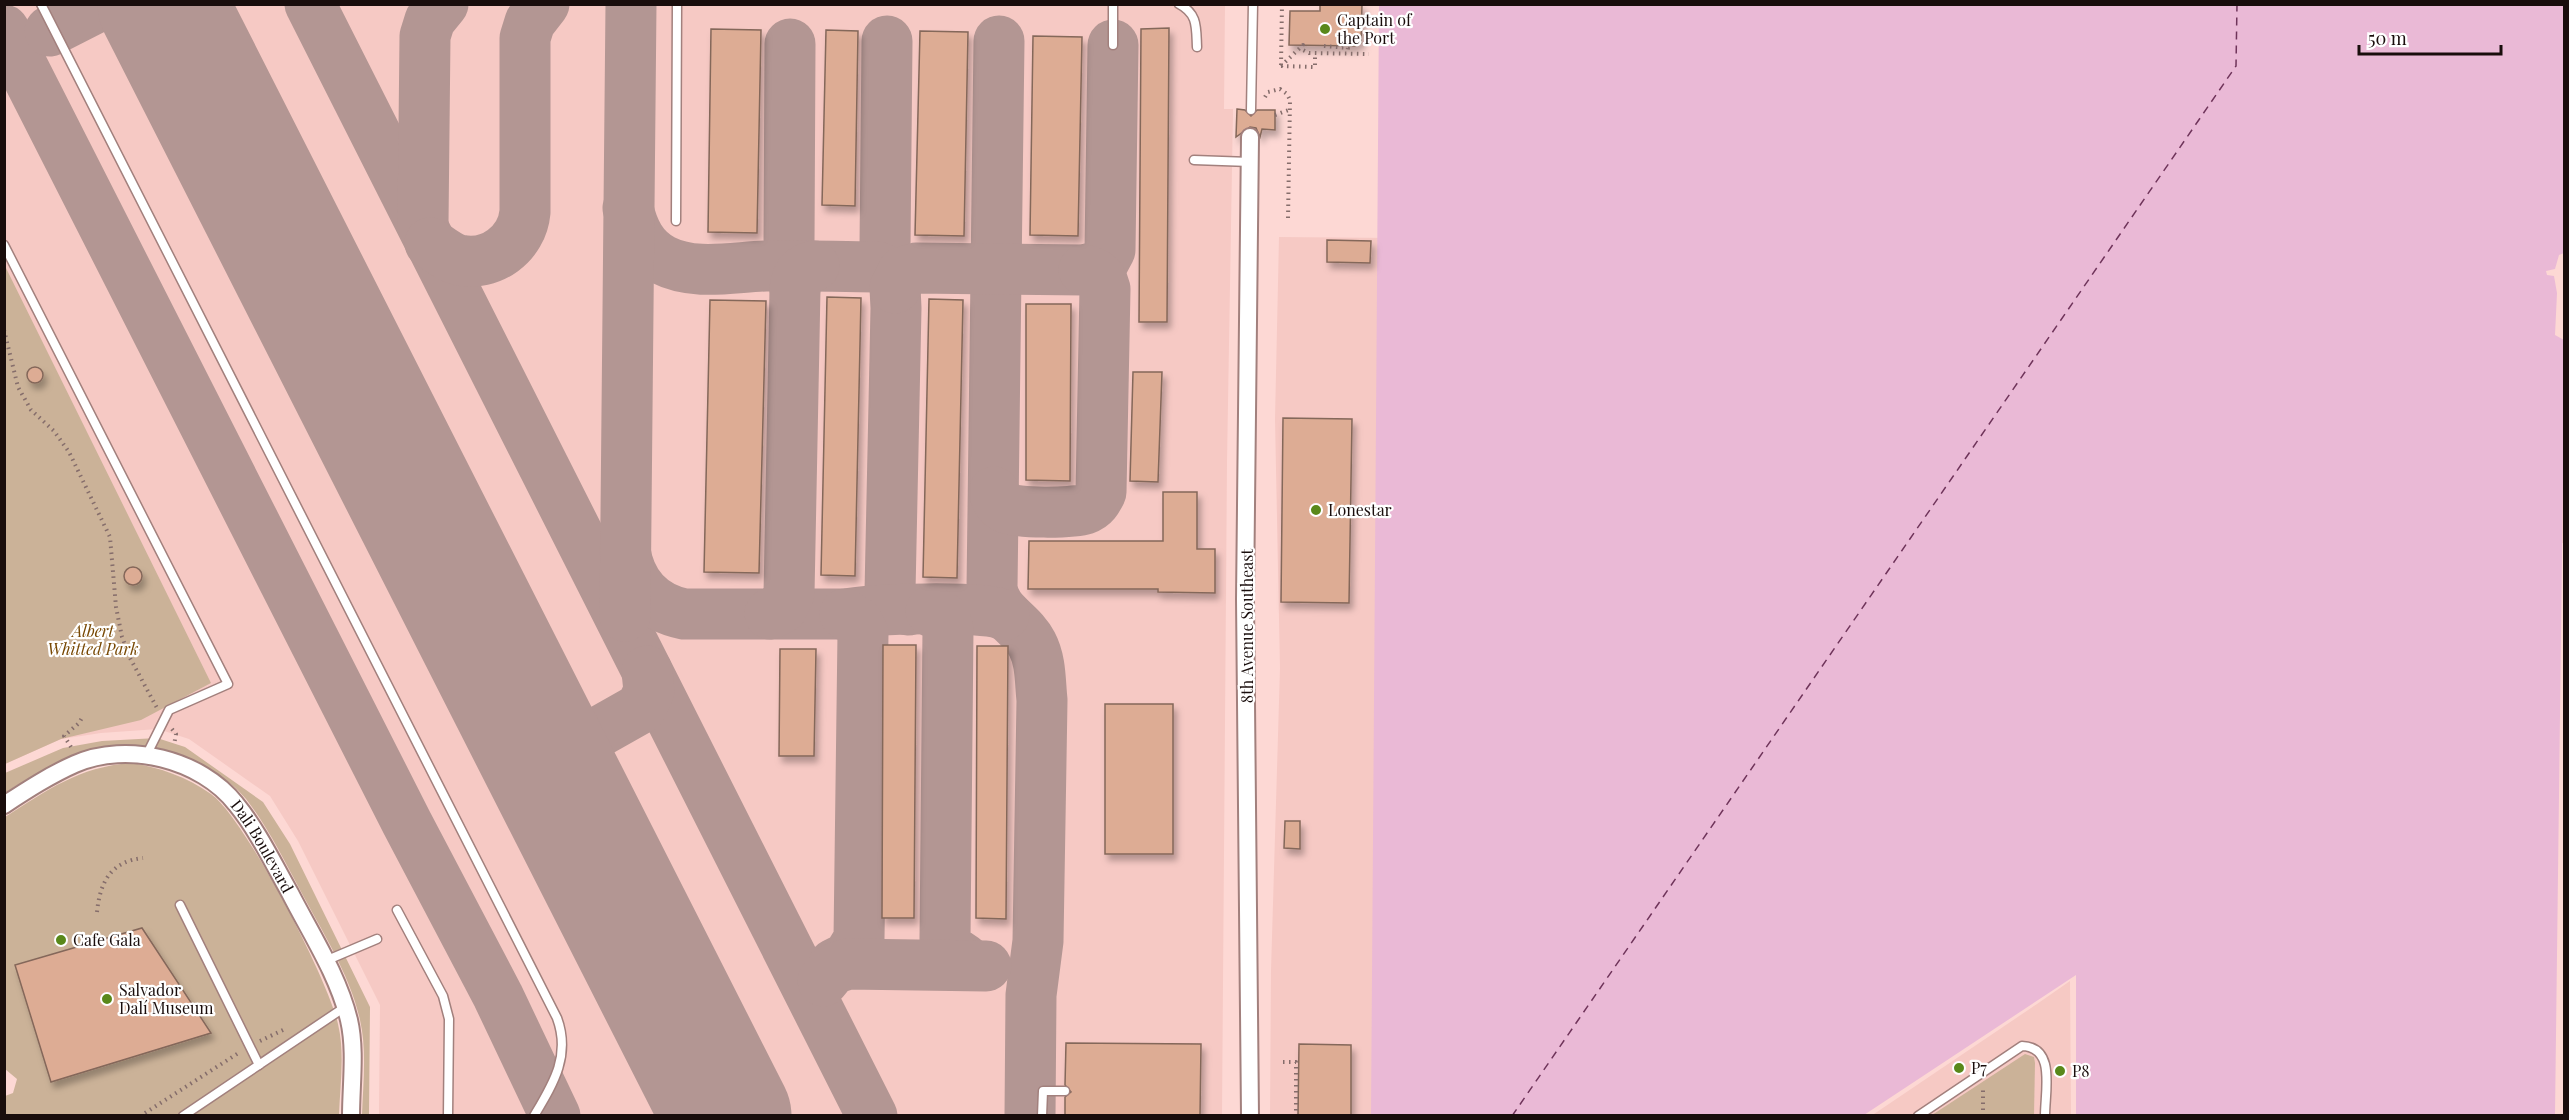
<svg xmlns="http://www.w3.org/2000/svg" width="2569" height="1120" font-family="'Playfair Display',serif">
<defs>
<filter id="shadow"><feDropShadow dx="3.5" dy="6" stdDeviation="3" flood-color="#0004"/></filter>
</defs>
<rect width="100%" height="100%" fill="#fdd8d4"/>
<g fill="#f6c9c4">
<polygon points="4,5 1225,5 1224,109 1233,109 1227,462 1222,1115 379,1115 380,1005 298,841 270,796 189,739 158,729 101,733 61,739 5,764"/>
<polygon points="1279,237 1394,238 1385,1115 1270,1116 1271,971 1280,668 1275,419"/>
<polygon points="2563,396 2564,396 2564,543 2561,543"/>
<polygon points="2070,981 2071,1115 1871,1116 2037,1004"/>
</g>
<g fill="#cbb298">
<polygon points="4,264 211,683 141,720 61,739 5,764"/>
<path d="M157 738 185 747 263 802 290 844 370 1007 369 1115H362C363 1085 367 1050 360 1020 350 974 321 930 299 888 283 858 267 826 246 799 232 782 214 771 195 762 119 726 69 752 5 793V773L63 748 102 741Z"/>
<path d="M131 763C159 767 187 777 211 794 245 818 329 981 338 1024 345 1053 340 1086 339 1115H5V1096L13 1093 17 1079 5 1069V817C48 790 78 767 131 763Z"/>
<polygon points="2025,1054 2034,1057 2035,1063 2034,1115 1932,1115"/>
</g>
<polygon fill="#eab9d6" points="1379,5 2564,5 2564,396 2555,1115 2076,1115 2076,975 1864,1115 1371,1116"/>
<polygon fill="#fdd8d4" points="2564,253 2564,340 2555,335 2557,293 2554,276 2547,275 2546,271 2555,269 2559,255"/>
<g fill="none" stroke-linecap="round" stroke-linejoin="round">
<polyline stroke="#6f345a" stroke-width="1.5" stroke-dasharray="8 6" stroke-linecap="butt" points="1512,1116 2236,66 2237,4"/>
<g stroke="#b39693" stroke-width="51">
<polyline points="158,4 166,12"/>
<polyline points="310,4 872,1116"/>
<polyline points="4,30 407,823 498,996 555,1116"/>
<polyline points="50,31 103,4"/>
<polyline points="887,41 885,247 895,288 896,308 890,592 897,605 908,610"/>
<path d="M999 41 992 588C995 614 1021 622 1032 644 1041 661 1040 681 1042 700L1038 941 1031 995 1030 1116"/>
<polyline points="790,44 789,243 795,289"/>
<path d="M628 208C633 230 642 249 663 260 694 276 733 267 766 266 803 265 840 267 877 267L887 271 894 280"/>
<polyline points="423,223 425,36 430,20 443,4"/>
<path d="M430 243C439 249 448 257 459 260 491 267 522 244 525 212V38L530 22 544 4"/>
<polyline points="895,288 903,272 916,268 1084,270 1102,265 1110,250 1113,45"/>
<path d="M994 492C996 498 999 504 1004 507 1015 514 1073 513 1085 509 1094 506 1097 500 1101 492L1105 289C1102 277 1095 272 1084 270"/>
<path d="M625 550C630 584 650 607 684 614H845C871 609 982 605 1004 615"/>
<path d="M931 611 945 619 948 629 945 939C948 954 963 954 970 965"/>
<path d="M770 614 782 608 789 594 795 289C796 277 801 269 814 266"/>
<polyline points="625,616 631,4"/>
<path d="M520 708C533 727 545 751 572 747 557 759 561 774 562 791"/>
<polyline points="572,747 641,708 649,691 647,671"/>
<polyline points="834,964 848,957 859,939 863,633 857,622 845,614"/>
<polyline points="823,981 833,969 848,964 986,966"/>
</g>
<polyline stroke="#b39693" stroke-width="129" points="162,4 727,1116"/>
</g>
<g fill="#ddac94" stroke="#84675a" stroke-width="1.5" filter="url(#shadow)">
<polygon points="1320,4 1362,4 1361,43 1355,43 1355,46 1289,45 1290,11 1320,11"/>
<polygon points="1169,28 1167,322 1139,322 1141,29"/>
<polygon points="711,29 761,30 757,233 708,232"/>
<polygon points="826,30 858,31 855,206 822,205"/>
<polygon points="920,31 968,32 964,236 915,235"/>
<polygon points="1033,36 1082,37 1078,236 1030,235"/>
<polygon points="1237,109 1245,110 1251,116 1257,110 1275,110 1275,130 1262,129 1260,137 1256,128 1250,127 1236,137"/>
<polygon points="1327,240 1371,241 1370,263 1327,262"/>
<polygon points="827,297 861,298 855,576 821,575"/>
<polygon points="929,299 963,300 957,578 923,577"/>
<polygon points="710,300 766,301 759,573 704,572"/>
<polygon points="1026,304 1071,304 1070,481 1026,480"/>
<circle cx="35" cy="375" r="8"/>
<polygon points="1133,372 1162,372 1158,482 1130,481"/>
<polygon points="1283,418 1352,419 1349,603 1281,602"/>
<polygon points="1163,492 1197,492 1197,549 1215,549 1215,593 1158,592 1158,589 1028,589 1029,541 1163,541"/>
<circle cx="133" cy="576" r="9"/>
<polygon points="883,645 916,645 914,918 882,918"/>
<polygon points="977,646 1008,646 1006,919 976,918"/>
<polygon points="780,649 816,649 814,756 779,756"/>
<rect x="1105" y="704" width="68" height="150"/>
<polygon points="1285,821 1300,821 1300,849 1284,848"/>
<polygon points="142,928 211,1033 51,1082 15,965"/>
<polygon points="1066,1043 1201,1044 1200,1116 1065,1116 1065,1097 1071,1092 1065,1085"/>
<polygon points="1299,1044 1351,1045 1351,1116 1298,1116"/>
</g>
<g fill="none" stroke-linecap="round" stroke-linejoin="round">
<defs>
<g id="service">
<path d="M41 4 557 1018C571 1056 553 1084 534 1116"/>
<path d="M1179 4C1198 14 1196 27 1197 47"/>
<polyline points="1113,45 1113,4"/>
<polyline points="1251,110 1253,4"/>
<polyline points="1194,160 1250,162"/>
<polyline points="676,221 677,4"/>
<polyline points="4,245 228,684 169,710 146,756"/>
<polyline points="180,905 259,1065"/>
<polyline points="397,910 443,996 449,1019 448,1116"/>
<polyline points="325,961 377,939"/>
<polyline points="183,1116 345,1007"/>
<polyline points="1042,1116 1043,1091 1065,1091"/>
<path d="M1918 1116 2022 1046C2056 1047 2045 1090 2045 1116"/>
</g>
<g id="minor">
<path id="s1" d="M4 805C27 790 50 775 75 764 127 741 201 759 236 804 258 831 273 863 290 893 311 934 338 975 349 1020 356 1050 351 1085 351 1116"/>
<polyline points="1250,1116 1245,599 1250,137"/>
</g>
</defs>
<use href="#service" stroke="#a2807d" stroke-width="11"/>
<use href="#minor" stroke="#a2807d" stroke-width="20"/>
<g stroke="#856d6b" stroke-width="4" stroke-dasharray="1.5 4.5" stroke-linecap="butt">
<polyline points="1324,46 1348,48 1347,54"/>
<polyline points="1281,65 1282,4"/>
<polyline points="1281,66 1303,45 1303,50 1309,53 1369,54"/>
<polyline points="1281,66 1315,67 1315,54"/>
<polyline points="1265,97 1268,92 1280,89 1287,94 1290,100 1288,219"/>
<polyline points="1275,115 1289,110"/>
<polyline points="4,330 18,387 31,410 54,431 69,452 110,537 116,607 122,637 130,658 157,708"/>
<polyline points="172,729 176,734 174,745"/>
<polyline points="71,747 64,736 79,723 83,716"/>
<path d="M97 912C100 882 111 861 143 858"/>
<polyline points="260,1041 283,1030"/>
<polyline points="1283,1062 1296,1062 1296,1116"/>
<polyline points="145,1113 240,1052"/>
<polyline points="1983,1116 1983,1087"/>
</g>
<use href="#service" stroke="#fff" stroke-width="8"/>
<use href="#minor" stroke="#fff" stroke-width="16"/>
</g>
<g fill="#59881a" stroke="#fff" stroke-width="2">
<circle cx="1325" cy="29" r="6"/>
<circle cx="1316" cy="510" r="6"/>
<circle cx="61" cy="940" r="6"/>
<circle cx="107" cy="999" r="6"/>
<circle cx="1959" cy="1068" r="6"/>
<circle cx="2060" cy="1071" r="6"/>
</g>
<g text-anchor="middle" stroke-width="4.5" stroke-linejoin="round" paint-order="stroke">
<g font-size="16" fill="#190d0c" stroke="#fff" text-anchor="start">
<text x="1337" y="26">Captain of<tspan x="1337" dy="18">the Port</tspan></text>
<text x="1328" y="516">Lonestar</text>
<text x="73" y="946">Cafe Gala</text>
<text x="119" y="996">Salvador<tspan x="119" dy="18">Dalí Museum</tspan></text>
<text x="1971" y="1074">P7</text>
<text x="2072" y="1077">P8</text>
</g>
<g font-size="16" fill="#190d0c" stroke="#fff">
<text transform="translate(1247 626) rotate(-90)" y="6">8th Avenue Southeast</text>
<text dy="6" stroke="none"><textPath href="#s1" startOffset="309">Dali Boulevard</textPath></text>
</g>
<g font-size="16" font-style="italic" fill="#774702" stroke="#fff">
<text x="93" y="637">Albert<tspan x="93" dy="18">Whitted Park</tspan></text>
</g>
</g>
<rect width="2569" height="1120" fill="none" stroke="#190d0c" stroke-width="12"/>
<path d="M2359 45v9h142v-9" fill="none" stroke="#190d0c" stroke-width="3"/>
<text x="2368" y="45" font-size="18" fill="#190d0c" stroke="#ffffff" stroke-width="4.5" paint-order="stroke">50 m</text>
</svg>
